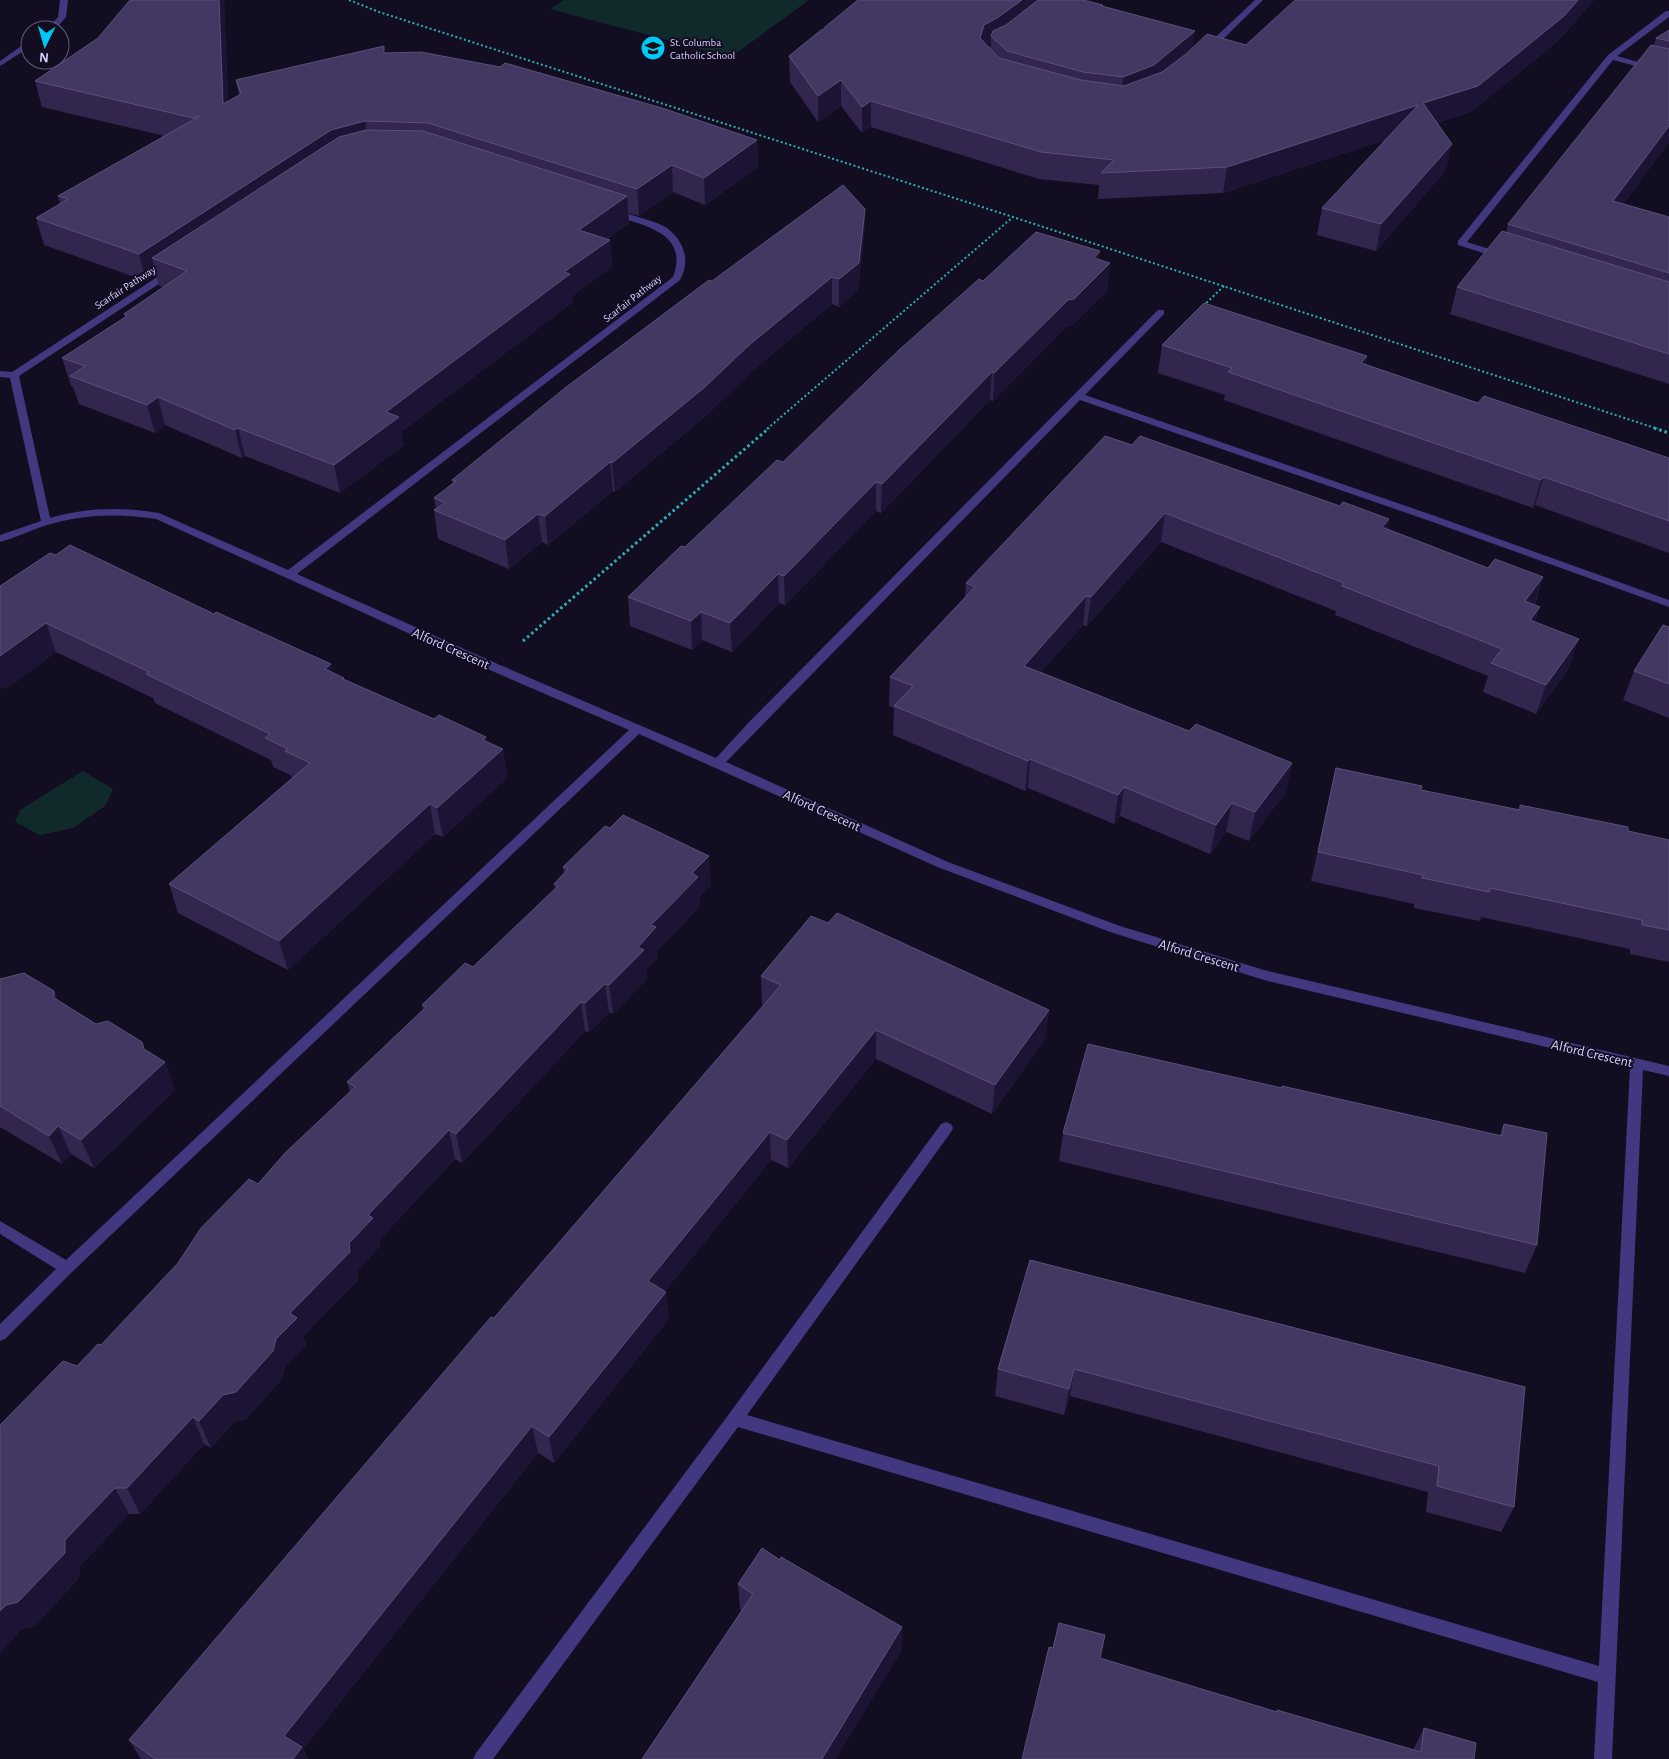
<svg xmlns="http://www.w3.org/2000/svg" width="1669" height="1759" font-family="'Alegreya Sans',sans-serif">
<rect width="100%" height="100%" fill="#120d21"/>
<g fill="#102a2b">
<polygon points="564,0 809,0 731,57 550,9"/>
<polygon points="83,771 113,789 105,806 73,828 40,835 15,822 20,810"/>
</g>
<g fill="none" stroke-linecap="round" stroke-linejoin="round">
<g stroke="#2dafb3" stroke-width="2" stroke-dasharray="2 2.5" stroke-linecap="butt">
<polyline points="349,0 379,12 1013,217 1658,429"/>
<polyline points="1203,306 1224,286"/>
<polyline points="767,429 1013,217"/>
</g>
<g stroke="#2dafb3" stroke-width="3" stroke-dasharray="2.5 3" stroke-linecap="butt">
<polyline points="1654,428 1669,433"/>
<polyline points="523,641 769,428"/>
</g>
<g fill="#413880" fill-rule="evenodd">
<polygon points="60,0 68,0 66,17 55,30 46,30 58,17"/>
<polygon points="1255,0 1263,0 1211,51 1205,51 1205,47"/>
<polygon points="1666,11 1669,11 1669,17 1617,56 1669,71 1669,75 1613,60 1467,242 1505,254 1505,258 1499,258 1458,245 1458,241 1608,55"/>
<polygon points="27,42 30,42 30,47 0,66 0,61"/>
<path d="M614 210C625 213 659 222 667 228 684 241 691 261 680 280L297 574 500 665 716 758 750 721 1158 310H1164V314L1085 395 1435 516 1669 600V607L1427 520 1080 400 726 762 948 862 1120 926 1264 970 1669 1066V1076L1643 1070 1612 1759H1594L1598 1682 738 1427 493 1759H473L476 1753 729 1414 941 1124 946 1122 951 1124 953 1128 951 1132 747 1415 1599 1666 1630 1067 1264 980 1110 932 940 868 639 734 72 1272 5 1339 0 1341V1324L56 1269 0 1234V1221L66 1260 629 730 492 671 156 519C118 513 82 514 44 526 29 531 15 538 0 542V535L41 521 10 378 0 377V371L12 372 168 270H174V274L19 376 50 518C87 507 122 507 159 513L288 570 673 277C690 232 642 225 611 215L610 213Z"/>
</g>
</g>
<g fill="#32264f">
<polygon points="130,0 224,0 228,101 239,95 236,80 385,53 757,140 758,167 705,205 673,192 639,216 629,213 629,223 607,239 610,240 612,267 572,296 573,302 401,432 404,445 340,493 245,456 242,458 165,425 155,433 79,404 73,387 71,386 62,358 125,317 124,314 163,287 159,286 156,275 146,281 44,245 36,218 60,204 58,196 165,136 42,107 35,81 98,38"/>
<polygon points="858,0 1036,0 1036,2 1103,7 1193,47 1246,45 1295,0 1594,0 1558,41 1472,111 1437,123 1446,170 1376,251 1317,235 1322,208 1385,140 1223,193 1098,199 1099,185 1039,179 871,127 862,133 841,106 818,122 790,82 789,56 823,30"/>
<polygon points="1669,30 1669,142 1623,204 1669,218 1669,384 1450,314 1457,287 1506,233 1508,224 1654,45 1656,38"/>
<polygon points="865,209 864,236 858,290 839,307 832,304 749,374 707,415 615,492 613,491 548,545 542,542 509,569 438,539 434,510 436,509 434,498 453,484 452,480 712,281"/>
<polygon points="1099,259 1108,290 1071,326 1066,327 993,401 990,400 881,513 876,511 785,605 779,603 732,652 702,640 692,650 630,626 628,597 783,462 983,281"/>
<polygon points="1162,345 1367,356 1366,364 1478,403 1669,458 1669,553 1535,505 1533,508 1224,400 1225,395 1158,373"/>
<polygon points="1132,445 1340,506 1389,519 1387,529 1488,568 1543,577 1535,605 1535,622 1569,668 1536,714 1483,692 1488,676 1335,615 1336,611 1161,542 1087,626 1083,625 1041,672 1189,731 1292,763 1286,792 1249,841 1226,832 1210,854 1120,816 1114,824 1028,788 1025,791 893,735 894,708 889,706 890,677 965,597 966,583"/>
<polygon points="0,586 214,614 331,664 332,672 345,680 434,719 503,749 507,778 443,837 435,834 288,970 178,913 169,884 292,778 292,776 273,767 271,760 155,703 153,698 56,652 9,687"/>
<polygon points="1669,627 1669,718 1623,700 1634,671"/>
<polygon points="1336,768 1421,790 1519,810 1520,805 1628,831 1669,840 1669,962 1630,954 1630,949 1481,917 1480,921 1414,908 1414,904 1311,881"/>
<polygon points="563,867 711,885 699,897 700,906 658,950 658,957 646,970 647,979 613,1014 609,1012 589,1032 585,1031 462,1163 455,1159 379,1240 380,1246 357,1271 358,1280 303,1336 306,1345 285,1366 282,1379 246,1419 234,1422 211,1448 204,1444 140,1514 129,1514 80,1566 79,1578 34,1627 22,1629 0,1653 0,1425 77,1366 101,1345 258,1184 350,1092 347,1082 423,1010 422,1005 473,967 555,889 554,884 564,874"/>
<polygon points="761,976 1049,1010 1045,1039 992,1114 876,1059 788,1168 771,1160 665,1291 669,1319 554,1463 538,1453 303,1749 308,1759 141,1759 129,1740 763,1006 762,1005"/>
<polygon points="0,979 54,991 58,1000 96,1024 145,1050 165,1062 175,1090 94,1168 71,1154 62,1164 0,1127"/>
<polygon points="1282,1088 1499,1136 1504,1124 1537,1245 1525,1273 1059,1161 1063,1133"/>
<polygon points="1030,1260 1525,1387 1514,1507 1501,1532 1426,1512 1428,1492 1070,1396 1064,1415 995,1396 998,1369"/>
<polygon points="780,1560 902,1627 901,1652 742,1611 740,1609 738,1584"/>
<polygon points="1100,1658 1277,1712 1413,1750 1424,1728 1474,1759 1022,1759"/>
</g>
<g fill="#1d1435">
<polygon points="219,0 224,0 229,130 223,104"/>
<polygon points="1022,0 1036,0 1035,14 991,36 991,46 983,50 980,38 984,25"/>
<polygon points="1578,0 1594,0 1558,41 1472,111 1418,129 1423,103"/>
<polygon points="1195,31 1192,56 1121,103 1123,77"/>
<polygon points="841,80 841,106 818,122 818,96"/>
<polygon points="871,101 871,127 862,133 862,107"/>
<polygon points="1418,105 1412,131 1223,193 1227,167"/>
<polygon points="365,121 370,147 152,258 156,275 146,281 139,254 331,130"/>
<polygon points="1669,126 1669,142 1605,228 1613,201"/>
<polygon points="757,140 758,167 705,205 704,178"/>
<polygon points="1452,144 1446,170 1376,251 1381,224"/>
<polygon points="672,165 673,192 639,216 637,189"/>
<polygon points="627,196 629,223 582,257 579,230"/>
<polygon points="865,209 864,236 858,290 839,307 839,279"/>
<polygon points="610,240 612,267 572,296 573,302 401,432 404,445 340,493 334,465 386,412 564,272"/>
<polygon points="1100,251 1098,275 1110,263 1108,290 1071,326 1066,327 993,401 994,373 1094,258"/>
<polygon points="832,277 832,304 749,374 707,415 615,492 612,463 748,346"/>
<polygon points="1367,356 1361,384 1361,363"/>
<polygon points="992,372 990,400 881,513 882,484"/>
<polygon points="158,397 165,425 155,433 147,405"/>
<polygon points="238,428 245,456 242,458 235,430"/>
<polygon points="610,462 613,491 548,545 545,516"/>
<polygon points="1544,477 1535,505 1533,508 1541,480"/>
<polygon points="876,482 876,511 785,605 784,576"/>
<polygon points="1165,513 1161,542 1087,626 1091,597"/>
<polygon points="538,514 542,542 509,569 505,540"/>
<polygon points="1389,519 1382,548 1382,527"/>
<polygon points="778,574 779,603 732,652 730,623"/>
<polygon points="1543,577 1534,606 1525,601"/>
<polygon points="1086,596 1083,625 1021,695 1024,666"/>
<polygon points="1540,607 1531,636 1530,620"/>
<polygon points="701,612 702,640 692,650 691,621"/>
<polygon points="46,623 56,652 9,687 0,689 0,656"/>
<polygon points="1579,639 1569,668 1536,714 1546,685"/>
<polygon points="331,664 337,694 325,669"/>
<polygon points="486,737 490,760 503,749 507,778 443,837 437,808 483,740"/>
<polygon points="1030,759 1028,788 1025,791 1028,761"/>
<polygon points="1292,763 1286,792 1249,841 1255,812"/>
<polygon points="1124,787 1120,816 1114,824 1118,795"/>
<polygon points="1232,803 1226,832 1210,854 1216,825"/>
<polygon points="430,804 435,834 288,970 279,941"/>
<polygon points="709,856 711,885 699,897 700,906 658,950 658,957 646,970 647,979 613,1014 609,985 638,947 651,925 692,873"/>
<polygon points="605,984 609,1012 589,1032 585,1003"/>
<polygon points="54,991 66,1020 54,998"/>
<polygon points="581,1002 585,1031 462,1163 456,1134"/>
<polygon points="1049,1010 1045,1039 992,1114 995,1085"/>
<polygon points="876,1030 876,1059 788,1168 787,1140"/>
<polygon points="142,1042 153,1073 165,1062 175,1090 94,1168 81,1140 144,1049"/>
<polygon points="58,1126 71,1154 62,1164 49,1136"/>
<polygon points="449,1130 455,1159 379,1240 380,1246 357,1271 358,1280 303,1336 306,1345 285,1366 282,1379 246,1419 234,1422 211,1448 199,1421 223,1395 290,1313 349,1243 368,1215"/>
<polygon points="770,1132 771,1160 651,1309 648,1281"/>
<polygon points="666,1292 669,1319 554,1463 549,1437"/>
<polygon points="1074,1369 1070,1396 1064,1415 1069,1389"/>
<polygon points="193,1417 204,1444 140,1514 127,1488"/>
<polygon points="532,1426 538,1453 303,1749 308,1759 293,1759 284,1736"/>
<polygon points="115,1488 129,1514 80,1566 79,1578 34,1627 22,1629 0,1653 0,1611 65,1540"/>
<polygon points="902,1627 901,1652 836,1759 822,1759"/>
</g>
<g fill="#433862" stroke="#5b4f7b">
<polygon points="130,0 219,0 223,104 241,94 236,80 384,46 384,53 421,52 500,67 505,63 662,108 757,140 704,178 672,165 637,189 428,123 365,121 331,130 139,254 36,218 68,199 58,196 200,116 193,118 35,81 98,38"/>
<polygon points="858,0 1022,0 997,18 984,25 980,38 999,58 1081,80 1124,86 1162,72 1186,54 1207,34 1246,45 1295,0 1578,0 1564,16 1478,86 1423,103 1452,144 1381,224 1322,208 1418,105 1227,167 1101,173 1114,160 1041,152 871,101 862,107 841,80 818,96 789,56 821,30 823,30 825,27"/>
<polygon points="1038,0 1083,0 1103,5 1102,6 1195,31 1154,65 1123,77 1083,72 1007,51 991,36 993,31 1006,25"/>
<polygon points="1669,30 1669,41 1656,38"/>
<polygon points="1651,45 1669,49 1669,126 1613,201 1669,217 1668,218 1669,219 1669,273 1508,224"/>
<polygon points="366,130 423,131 627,196 579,230 610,240 564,272 570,274 386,412 399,417 334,465 238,428 235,430 158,397 147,405 70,376 85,366 62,358 127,316 124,314 187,271 152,258 339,137"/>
<polygon points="843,185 865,209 859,263 839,279 832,277 748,346 705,387 612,463 610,462 545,516 538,514 505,540 434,510 445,503 434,498 456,481 452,480 565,388 709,280 712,281"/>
<polygon points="1502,231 1669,282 1669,354 1457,287"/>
<polygon points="1036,232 1100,251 1094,258 1110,263 1074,299 1068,300 994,373 992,372 882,484 876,482 784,576 778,574 730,623 701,612 691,621 628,597 681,546 685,547 777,460 783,462 899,350 979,279 983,281"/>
<polygon points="1204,303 1367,356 1361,363 1478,403 1484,396 1669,458 1669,521 1544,477 1541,480 1228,372 1232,368 1162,345"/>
<polygon points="1105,436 1132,445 1140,436 1340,506 1343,502 1389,519 1382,527 1488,568 1495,559 1543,577 1525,601 1540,607 1530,620 1579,639 1546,685 1491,663 1502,649 1342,586 1344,583 1165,513 1091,597 1086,596 1024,666 1189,731 1196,724 1292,763 1255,812 1232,803 1216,825 1124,787 1118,795 1030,759 1028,761 894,706 913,686 890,677 975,587 966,583"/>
<polygon points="70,545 214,614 216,612 331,664 325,669 344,678 343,679 434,719 439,715 486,737 483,740 503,749 437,808 430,804 279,941 169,884 310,763 285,751 288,749 265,738 270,734 146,674 149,672 46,623 0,656 0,586 50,553 56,555"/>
<polygon points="1663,625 1669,627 1669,684 1634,671"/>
<polygon points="1336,768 1422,786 1421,790 1520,810 1520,805 1628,827 1628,831 1669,840 1669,930 1642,925 1642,920 1490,888 1489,892 1422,878 1423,875 1318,852"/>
<polygon points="623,815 709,856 692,873 698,877 651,925 656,927 638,947 644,950 609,985 605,984 585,1003 581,1002 456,1134 449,1130 368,1215 373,1218 349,1243 350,1252 290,1313 297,1318 276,1339 273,1351 236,1392 223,1395 199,1421 193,1417 127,1488 115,1488 65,1540 65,1553 18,1602 6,1605 0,1611 0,1425 63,1361 77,1366 98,1344 101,1345 178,1263 201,1228 249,1179 258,1184 285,1153 355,1087 347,1082 426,1007 422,1005 465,963 473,967 558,886 554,884 568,869 563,867 605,826 610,828"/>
<polygon points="837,913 1049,1010 995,1085 876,1030 787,1140 770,1132 648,1281 666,1292 549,1437 532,1426 284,1736 302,1747 293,1759 155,1759 129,1740 491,1317 494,1318 781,985 761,976 811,916 828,923"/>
<polygon points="24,973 54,991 54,998 96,1024 108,1021 142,1042 144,1049 165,1062 81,1140 58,1126 49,1136 0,1106 0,979"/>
<polygon points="1088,1044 1282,1088 1282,1086 1502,1136 1504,1124 1547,1133 1537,1245 1063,1133"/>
<polygon points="1030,1260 1525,1387 1514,1507 1437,1486 1439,1466 1074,1369 1069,1389 998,1369"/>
<polygon points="762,1548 780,1560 781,1557 902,1627 822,1759 642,1759 753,1594 738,1584"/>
<polygon points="1059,1623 1105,1635 1100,1658 1277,1712 1277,1710 1421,1752 1424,1728 1476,1743 1474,1759 1022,1759 1049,1647 1053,1648"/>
</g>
<defs>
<symbol id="school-disc" viewBox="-11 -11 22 22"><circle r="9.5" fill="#00c9f8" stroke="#120d21"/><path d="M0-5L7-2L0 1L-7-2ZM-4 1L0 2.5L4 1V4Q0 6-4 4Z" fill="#111"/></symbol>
</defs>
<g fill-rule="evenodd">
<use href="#school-disc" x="639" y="34" width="28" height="28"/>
</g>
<g text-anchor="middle" stroke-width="4" stroke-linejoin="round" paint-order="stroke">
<g font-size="11" fill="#d8cdff" stroke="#120d21" text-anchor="start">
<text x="670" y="46">St. Columba<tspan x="670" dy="13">Catholic School</tspan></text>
</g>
<g font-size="11" fill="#d8cdff" stroke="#120d21">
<text transform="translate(125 287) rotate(-33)" y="4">Scarfair Pathway</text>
<text transform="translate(632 298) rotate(-38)" y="4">Scarfair Pathway</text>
</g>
<g font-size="14" fill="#d8cdff" stroke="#120d21">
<text transform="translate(451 648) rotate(24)" y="5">Alford Crescent</text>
<text transform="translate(822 810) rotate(24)" y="5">Alford Crescent</text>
<text transform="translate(1199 955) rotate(17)" y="5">Alford Crescent</text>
<text transform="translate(1592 1053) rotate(13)" y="5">Alford Crescent</text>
</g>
</g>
<g transform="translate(45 45) rotate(185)"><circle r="24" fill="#120d21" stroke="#615a7a"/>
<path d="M0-4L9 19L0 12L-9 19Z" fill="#00c9f8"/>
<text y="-8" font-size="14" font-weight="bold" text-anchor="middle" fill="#d8cdff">N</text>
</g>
</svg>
